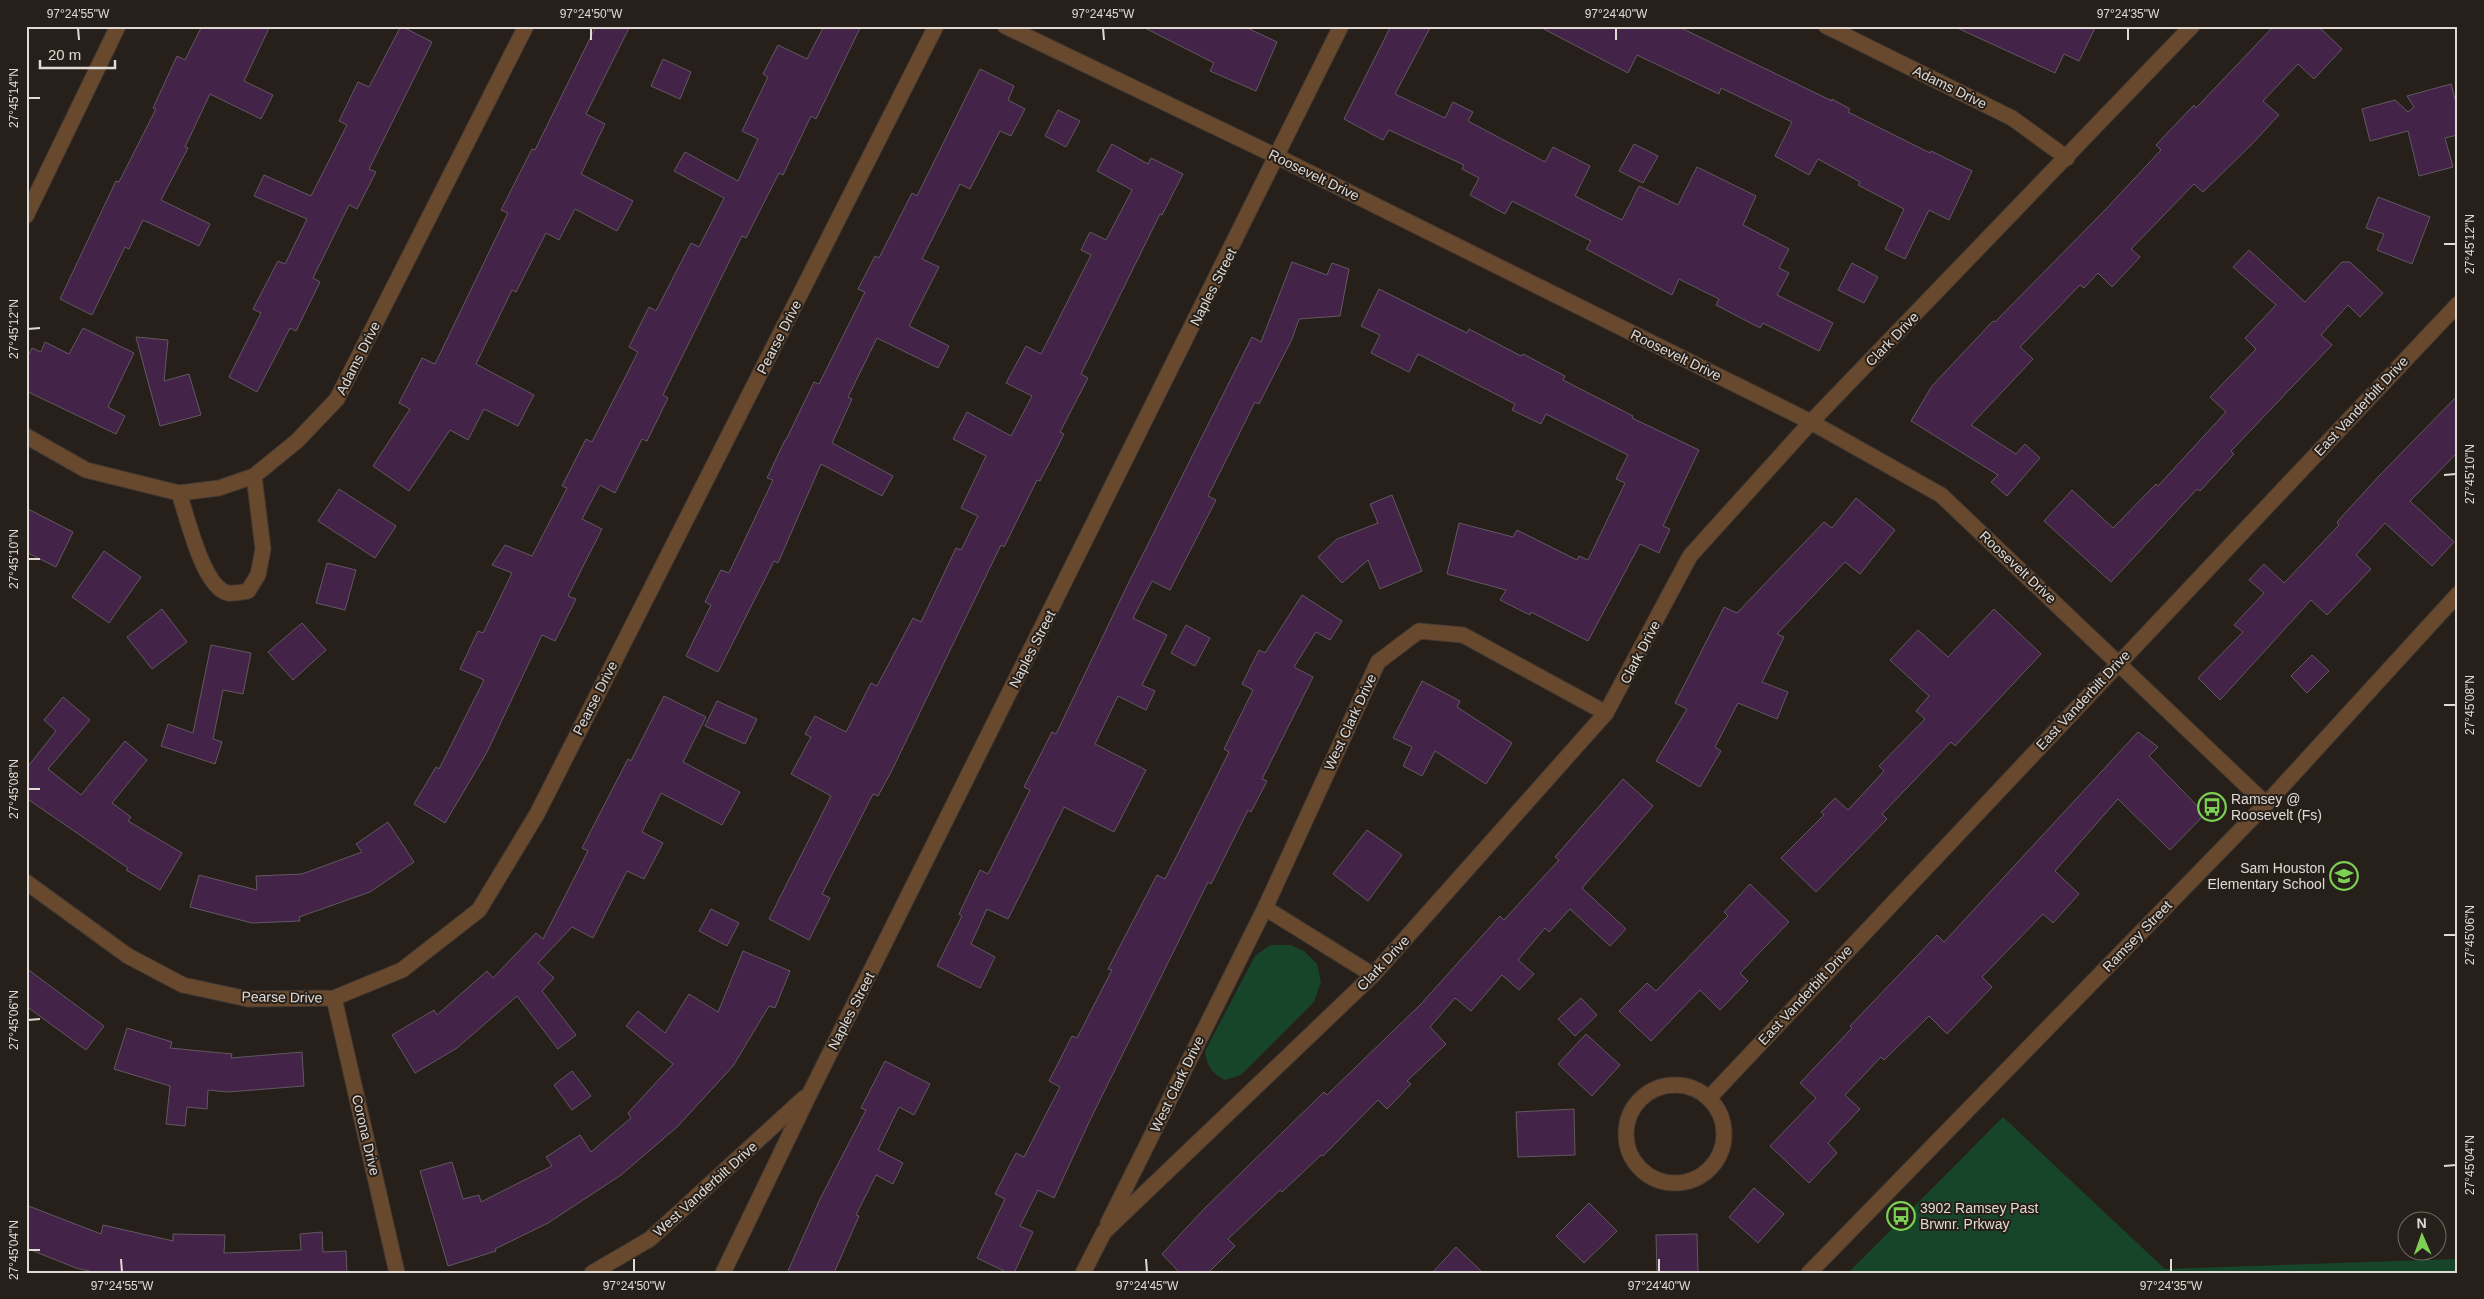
<svg xmlns="http://www.w3.org/2000/svg" width="2484" height="1299" font-family="Helvetica,sans-serif">
<rect width="100%" height="100%" fill="#271f19"/>
<g fill="#164529">
<path d="M1270 945H1291L1304 951 1317 964 1321 982 1314 1002 1241 1075 1225 1080C1211 1073 1207 1066 1205 1051L1255 956Z"/>
<polygon points="2003,1117 2165,1269 2458,1259 2458,1273 1848,1273"/>
</g>
<g fill="#432348" stroke="#615962">
<polygon points="202,26 270,26 244,81 273,95 261,119 210,94 185,147 188,148 161,200 210,224 199,246 143,220 129,249 125,247 92,315 60,299 116,181 119,182 156,109 153,108 177,56 185,60"/>
<polygon points="401,26 432,42 369,169 376,172 357,209 349,205 313,278 320,282 296,331 290,328 257,392 229,377 261,313 253,309 278,261 285,264 307,219 254,196 264,175 311,196 347,125 339,121 358,82 369,87"/>
<polygon points="596,26 630,26 586,114 605,124 581,174 633,201 617,231 575,209 559,240 546,233 516,292 512,290 476,364 534,395 518,426 484,409 468,440 450,430 409,491 373,466 410,409 399,403 422,358 435,364 508,213 501,210 532,149 535,150"/>
<polygon points="824,26 861,26 816,119 811,116 783,175 779,173 746,238 742,236 663,395 668,398 647,441 642,439 615,493 600,485 582,519 602,529 568,596 576,599 555,641 542,635 487,752 445,823 414,804 436,767 439,769 484,680 460,669 478,631 483,633 512,573 492,565 505,545 532,556 567,488 562,486 586,439 592,442 638,352 629,347 649,307 656,311 691,243 699,247 724,198 674,171 685,152 738,181 758,139 742,131 768,77 763,74 778,45 807,59"/>
<polygon points="1141,26 1243,26 1277,42 1256,91 1210,71 1214,63"/>
<polygon points="1391,26 1431,26 1395,94 1445,118 1453,102 1473,112 1468,121 1545,162 1553,147 1590,166 1575,196 1622,220 1639,186 1678,205 1697,167 1756,196 1743,225 1789,249 1779,268 1789,273 1777,295 1833,323 1819,351 1763,323 1760,328 1716,305 1719,299 1679,279 1672,295 1586,249 1591,241 1512,201 1505,214 1470,195 1479,178 1462,169 1464,165 1389,130 1383,140 1344,119"/>
<polygon points="1538,26 1677,26 1832,101 1832,99 1850,109 1848,112 1930,153 1931,151 1972,171 1949,220 1929,210 1905,259 1885,249 1904,209 1858,185 1860,182 1818,159 1809,175 1775,156 1792,122 1721,88 1719,94 1637,55 1628,73"/>
<polygon points="1953,26 2096,26 2079,61 2064,54 2055,73"/>
<polygon points="2274,26 2318,26 2342,49 2314,79 2298,64 2263,101 2279,115 2251,145 2203,192 2194,184 2131,249 2140,257 2112,287 2098,273 2084,288 2080,285 2020,347 2033,359 1971,425 2016,454 2025,444 2040,458 2007,496 1991,482 1998,475 1911,421 1932,386 1993,321 1995,322 2105,210 2161,150 2156,145 2194,105 2196,108"/>
<polygon points="663,59 691,72 680,99 651,86"/>
<polygon points="980,69 1014,86 1008,100 1025,109 1011,136 1000,131 970,189 960,184 922,259 939,267 909,326 949,346 938,368 877,338 848,397 852,399 832,443 893,476 882,496 821,464 778,563 774,561 718,672 686,656 711,605 705,602 721,570 729,573 773,480 767,478 785,440 786,440 814,382 819,384 865,292 858,289 875,256 879,258 912,193 917,196"/>
<polygon points="2451,84 2458,110 2458,135 2445,138 2453,167 2419,176 2408,131 2370,141 2362,109 2395,100 2408,112 2414,107 2407,96"/>
<polygon points="1058,110 1080,121 1066,147 1045,136"/>
<polygon points="1112,144 1148,164 1151,158 1183,174 1162,215 1160,214 1081,374 1088,378 1060,432 1064,434 1040,481 1037,480 1004,547 1001,545 891,772 878,796 873,794 822,894 830,898 809,940 769,919 831,796 791,774 811,737 805,734 815,716 846,732 871,683 877,686 913,618 921,622 956,548 961,550 978,516 961,508 986,456 953,439 967,412 1011,436 1032,396 1006,383 1026,346 1041,354 1091,255 1081,250 1090,232 1106,240 1132,190 1097,171"/>
<polygon points="1634,144 1658,156 1643,183 1619,171"/>
<polygon points="2378,197 2430,217 2412,264 2377,250 2384,234 2366,228"/>
<polygon points="2249,250 2305,302 2342,262 2350,262 2383,293 2360,317 2348,305 2321,335 2332,345 2231,451 2234,454 2200,491 2197,489 2111,582 2044,521 2072,490 2113,528 2156,484 2158,486 2226,412 2210,397 2256,349 2245,338 2276,305 2233,267"/>
<polygon points="1292,262 1327,275 1332,263 1349,269 1340,316 1299,319 1292,339 1259,404 1255,402 1208,496 1216,500 1170,590 1152,581 1133,618 1167,635 1142,685 1155,691 1146,710 1118,696 1095,744 1146,770 1114,832 1064,807 1008,919 987,909 971,944 995,957 980,988 937,966 962,916 959,914 980,870 988,874 1030,790 1024,787 1052,732 1056,734 1127,586 1252,337 1261,342"/>
<polygon points="1852,263 1878,277 1864,303 1838,290"/>
<polygon points="1379,289 1467,333 1469,329 1521,356 1523,354 1565,376 1563,380 1633,416 1632,418 1699,450 1663,526 1670,529 1659,553 1640,544 1588,641 1531,612 1530,615 1500,600 1506,590 1447,574 1459,523 1513,537 1517,530 1577,560 1579,556 1588,560 1625,483 1616,479 1628,455 1546,414 1541,424 1512,410 1515,404 1418,354 1409,372 1371,353 1380,335 1361,326"/>
<polygon points="83,328 134,353 108,407 125,416 116,434 26,391 26,360 32,348 41,352 45,342 69,354"/>
<polygon points="136,337 168,340 164,381 189,374 201,415 160,426"/>
<polygon points="2458,395 2458,452 2410,501 2454,542 2432,566 2385,523 2356,555 2371,569 2327,615 2311,600 2220,700 2198,678 2243,632 2234,625 2264,593 2249,580 2264,564 2284,583 2339,525 2337,522 2379,476"/>
<polygon points="339,489 396,526 375,558 318,521"/>
<polygon points="1392,495 1422,571 1380,589 1368,560 1342,583 1318,557 1337,539 1378,523 1370,504"/>
<polygon points="1856,498 1895,530 1860,574 1845,562 1777,634 1784,637 1762,682 1788,692 1777,719 1738,703 1715,747 1721,751 1700,787 1656,761 1687,709 1675,703 1724,607 1737,613 1824,522 1832,528"/>
<polygon points="26,508 73,532 56,567 26,552"/>
<polygon points="104,551 141,577 109,623 72,597"/>
<polygon points="327,563 356,570 345,610 316,603"/>
<polygon points="1302,595 1342,621 1330,640 1316,632 1294,667 1313,677 1262,779 1267,781 1251,812 1248,810 1211,884 1208,882 1090,1120 1054,1198 1038,1190 1020,1226 1033,1232 1014,1273 1008,1273 977,1258 1005,1199 995,1194 1016,1153 1024,1157 1060,1087 1049,1081 1072,1036 1077,1038 1112,970 1108,969 1157,875 1165,879 1202,806 1229,752 1224,749 1253,690 1242,684 1259,650 1265,653"/>
<polygon points="162,609 187,642 152,669 127,637"/>
<polygon points="1994,609 2041,654 1955,746 1951,742 1882,814 1887,819 1816,892 1781,858 1824,815 1821,812 1835,798 1848,810 1884,771 1879,766 1925,719 1916,711 1929,696 1890,660 1918,630 1948,657"/>
<polygon points="302,623 326,650 293,680 268,652"/>
<polygon points="1186,625 1210,638 1195,666 1171,653"/>
<polygon points="211,645 251,653 243,694 223,690 213,739 222,742 215,764 161,746 168,724 193,733"/>
<polygon points="2312,655 2329,671 2307,693 2291,676"/>
<polygon points="1422,681 1460,701 1457,707 1512,743 1486,784 1435,751 1422,776 1403,766 1412,747 1393,738"/>
<polygon points="664,696 706,717 683,762 740,792 722,825 661,793 642,832 663,843 644,879 627,871 593,938 572,927 538,963 554,978 542,991 576,1035 558,1049 517,996 457,1048 415,1073 392,1035 434,1010 437,1015 487,971 493,978 536,933 543,939 588,851 582,848 628,759 631,761"/>
<polygon points="63,697 90,720 48,769 81,795 125,741 147,760 112,803 131,817 128,821 182,853 160,890 126,870 128,868 26,798 26,769 56,731 44,720"/>
<polygon points="717,701 757,719 745,744 705,726"/>
<polygon points="2138,732 2158,747 2149,756 2205,814 2170,850 2118,799 2055,871 2079,894 2053,923 2043,914 1982,977 1992,987 1947,1034 1929,1016 1884,1060 1881,1057 1845,1095 1860,1109 1828,1143 1837,1153 1809,1183 1770,1146 1816,1098 1800,1083 1852,1028 1850,1026 1937,935 1944,942"/>
<polygon points="1623,779 1653,806 1582,888 1626,929 1610,946 1570,909 1549,932 1545,928 1518,960 1534,974 1519,990 1502,975 1471,1011 1455,998 1430,1027 1446,1044 1407,1081 1411,1084 1387,1109 1378,1100 1323,1156 1321,1155 1282,1192 1280,1190 1228,1239 1235,1246 1208,1273 1180,1273 1162,1254 1204,1209 1324,1092 1327,1095 1421,1004 1500,916 1504,920 1559,860 1555,857"/>
<polygon points="388,822 414,862 370,892 299,917 300,921 252,923 190,907 199,875 257,890 256,876 302,874 362,852 356,844"/>
<polygon points="1367,830 1402,855 1368,901 1333,874"/>
<polygon points="1750,884 1789,922 1740,973 1748,981 1720,1010 1700,990 1651,1041 1619,1011 1647,983 1656,991 1728,916 1724,912"/>
<polygon points="711,909 739,923 727,946 699,931"/>
<polygon points="743,951 790,971 775,1008 769,1006 733,1066 677,1127 621,1175 548,1223 495,1249 496,1251 448,1266 420,1171 452,1162 463,1199 479,1195 481,1202 552,1166 546,1157 580,1135 591,1152 631,1118 628,1113 673,1064 626,1026 638,1011 665,1033 689,994 718,1012"/>
<polygon points="26,968 104,1026 86,1050 26,1006"/>
<polygon points="1581,998 1597,1015 1575,1036 1558,1019"/>
<polygon points="127,1028 172,1042 170,1048 232,1054 231,1058 302,1052 304,1086 228,1092 208,1090 207,1109 187,1107 185,1126 166,1124 170,1086 114,1069"/>
<polygon points="1586,1034 1620,1065 1592,1096 1558,1064"/>
<polygon points="885,1061 930,1084 914,1115 899,1107 878,1150 903,1163 893,1184 876,1175 856,1215 859,1216 834,1273 787,1273 820,1199 866,1110 861,1108"/>
<polygon points="572,1071 591,1096 572,1110 554,1085"/>
<polygon points="1574,1109 1575,1155 1518,1157 1516,1112"/>
<polygon points="1754,1188 1784,1214 1758,1243 1729,1217"/>
<polygon points="1589,1203 1617,1231 1584,1263 1556,1236"/>
<polygon points="26,1205 101,1234 103,1225 173,1241 173,1234 225,1235 224,1253 301,1250 300,1234 322,1232 323,1252 346,1251 347,1273 98,1273 76,1268 26,1248"/>
<polygon points="1697,1234 1698,1273 1657,1273 1656,1235"/>
<polygon points="1456,1247 1483,1273 1432,1273"/>
</g>
<g fill="none" stroke-linecap="round" stroke-linejoin="round">
<defs>
<g id="minor">
<polyline points="1005,26 1278,157 1811,422 1941,495 2266,804"/>
<polyline points="1826,26 2012,118 2067,158"/>
<polyline points="26,216 118,26"/>
<polyline points="26,436 86,470 179,493 219,488 254,476 297,441 337,399 526,26"/>
<path d="M179 493C187 516 203 588 228 593 234 594 242 592 248 591L258 575 263 549 254 476"/>
<polyline points="26,882 128,956 183,985 248,999 334,998 402,970 479,910 537,814 936,26"/>
<polyline points="1265,908 1373,975"/>
<polyline points="334,998 397,1273"/>
<circle cx="1675" cy="1134" r="49"/>
<polyline points="1709,1098 2458,304"/>
<polyline points="1108,1223 1265,908 1378,662 1419,631 1463,635 1606,713"/>
<polyline points="592,1273 650,1239 804,1098"/>
<polyline points="723,1273 810,1093 1341,26"/>
<polyline points="1083,1273 1104,1232 1373,975 1606,713 1690,556 1811,422 2192,26"/>
<polyline points="1809,1273 2266,804 2458,594"/>
</g>
</defs>
<use href="#minor" stroke="#413933" stroke-width="17"/>
<use href="#minor" stroke="#69492d" stroke-width="15"/>
</g>
<path fill="none" stroke="#e0dad5" stroke-width="2" d="M78 28 79 40M591 28V40M1103 28 1104 40M1616 28V40M2128 28V40M28 98H40M2444 244H2456M28 329 40 328M2444 475 2456 474M28 559H40M2444 705H2456M28 789H40M2444 935H2456M28 1020 40 1019M2444 1166 2456 1165M28 1250H40M121 1259 122 1272M634 1259V1272M1146 1259 1147 1272M1659 1259V1272M2171 1259V1272"/>
<defs>
<symbol id="bus-ring" viewBox="-11 -11 22 22"><circle r="9.5" fill="#271f19" stroke="#7cd154" stroke-width="1.5"/><path d="M-5-6H5V4H4V6H2V4H-2V6H-4V4H-5ZM-3.5-4V0h7V-4ZM-3.5 1.2v1.5H-2V1.2ZM2 1.2v1.5H3.5V1.2Z" fill="#7cd154"/></symbol>
<symbol id="school-ring" viewBox="-11 -11 22 22"><circle r="9.5" fill="#271f19" stroke="#7cd154" stroke-width="1.5"/><path d="M0-5L7-2L0 1L-7-2ZM-4 1L0 2.5L4 1V4Q0 6-4 4Z" fill="#7cd154"/></symbol>
</defs>
<g fill-rule="evenodd">
<use href="#bus-ring" x="2196" y="791" width="32" height="32"/>
<use href="#school-ring" x="2328" y="860" width="32" height="32"/>
<use href="#bus-ring" x="1885" y="1200" width="32" height="32"/>
</g>
<g text-anchor="middle" stroke-width="4" stroke-linejoin="round" paint-order="stroke">
<g font-size="14" fill="#e0dad5" stroke="#271f19">
<text transform="translate(1950 87) rotate(26)" y="5">Adams Drive</text>
<text transform="translate(1314 175) rotate(26)" y="5">Roosevelt Drive</text>
<text transform="translate(1213 287) rotate(-63)" y="5">Naples Street</text>
<text transform="translate(779 337) rotate(-63)" y="5">Pearse Drive</text>
<text transform="translate(1892 339) rotate(-46)" y="5">Clark Drive</text>
<text transform="translate(1676 355) rotate(26)" y="5">Roosevelt Drive</text>
<text transform="translate(358 358) rotate(-63)" y="5">Adams Drive</text>
<text transform="translate(2361 406) rotate(-47)" y="5">East Vanderbilt Drive</text>
<text transform="translate(2018 567) rotate(43)" y="5">Roosevelt Drive</text>
<text transform="translate(1032 649) rotate(-63)" y="5">Naples Street</text>
<text transform="translate(1640 652) rotate(-62)" y="5">Clark Drive</text>
<text transform="translate(595 698) rotate(-63)" y="5">Pearse Drive</text>
<text transform="translate(2083 700) rotate(-47)" y="5">East Vanderbilt Drive</text>
<text transform="translate(1350 722) rotate(-65)" y="5">West Clark Drive</text>
<text transform="translate(2137 936) rotate(-46)" y="5">Ramsey Street</text>
<text transform="translate(1383 963) rotate(-47)" y="5">Clark Drive</text>
<text transform="translate(1805 995) rotate(-47)" y="5">East Vanderbilt Drive</text>
<text transform="translate(282 997) rotate(1)" y="5">Pearse Drive</text>
<text transform="translate(851 1011) rotate(-63)" y="5">Naples Street</text>
<text transform="translate(1177 1084) rotate(-64)" y="5">West Clark Drive</text>
<text transform="translate(366 1135) rotate(77)" y="5">Corona Drive</text>
<text transform="translate(705 1189) rotate(-42)" y="5">West Vanderbilt Drive</text>
</g>
<g font-size="14" fill="#e0dad5" stroke="#271f19" text-anchor="start">
<text x="2231" y="804">Ramsey @<tspan x="2231" dy="16">Roosevelt (Fs)</tspan></text>
<text x="2325" y="873" text-anchor="end">Sam Houston<tspan x="2325" dy="16">Elementary School</tspan></text>
<text x="1920" y="1213">3902 Ramsey Past<tspan x="1920" dy="16">Brwnr. Prkway</tspan></text>
</g>
</g>
<rect width="2484" height="1299" fill="none" stroke="#271f19" stroke-width="55"/>
<g transform="translate(2422 1236) rotate(358)"><circle r="24" fill="#271f19" stroke="#716a64"/>
<path d="M0-4L9 19L0 12L-9 19Z" fill="#7cd154"/>
<text y="-8" font-size="14" font-weight="bold" text-anchor="middle" fill="#e0dad5">N</text>
</g>
<path d="M40 60v8h75v-8" fill="none" stroke="#e0dad5" stroke-width="2.5"/>
<text x="48" y="60" font-size="15" fill="#e0dad5" stroke="#271f19" stroke-width="4" paint-order="stroke">20 m</text>
<rect x="28" y="28" width="2428" height="1244" fill="none" stroke="#e0dad5" stroke-width="2"/>
<g font-size="12" text-anchor="middle" fill="#e0dad5">
<text x="78" y="18">97°24'55"W</text>
<text x="591" y="18">97°24'50"W</text>
<text x="1103" y="18">97°24'45"W</text>
<text x="1616" y="18">97°24'40"W</text>
<text x="2128" y="18">97°24'35"W</text>
<text transform="translate(14 98) rotate(-90)" y="4">27°45'14"N</text>
<text transform="translate(2470 244) rotate(-90)" y="4">27°45'12"N</text>
<text transform="translate(14 329) rotate(-90)" y="4">27°45'12"N</text>
<text transform="translate(2470 474) rotate(-90)" y="4">27°45'10"N</text>
<text transform="translate(14 559) rotate(-90)" y="4">27°45'10"N</text>
<text transform="translate(2470 705) rotate(-90)" y="4">27°45'08"N</text>
<text transform="translate(14 789) rotate(-90)" y="4">27°45'08"N</text>
<text transform="translate(2470 935) rotate(-90)" y="4">27°45'06"N</text>
<text transform="translate(14 1020) rotate(-90)" y="4">27°45'06"N</text>
<text transform="translate(2470 1165) rotate(-90)" y="4">27°45'04"N</text>
<text transform="translate(14 1250) rotate(-90)" y="4">27°45'04"N</text>
<text x="122" y="1290">97°24'55"W</text>
<text x="634" y="1290">97°24'50"W</text>
<text x="1147" y="1290">97°24'45"W</text>
<text x="1659" y="1290">97°24'40"W</text>
<text x="2171" y="1290">97°24'35"W</text>
</g>
</svg>
